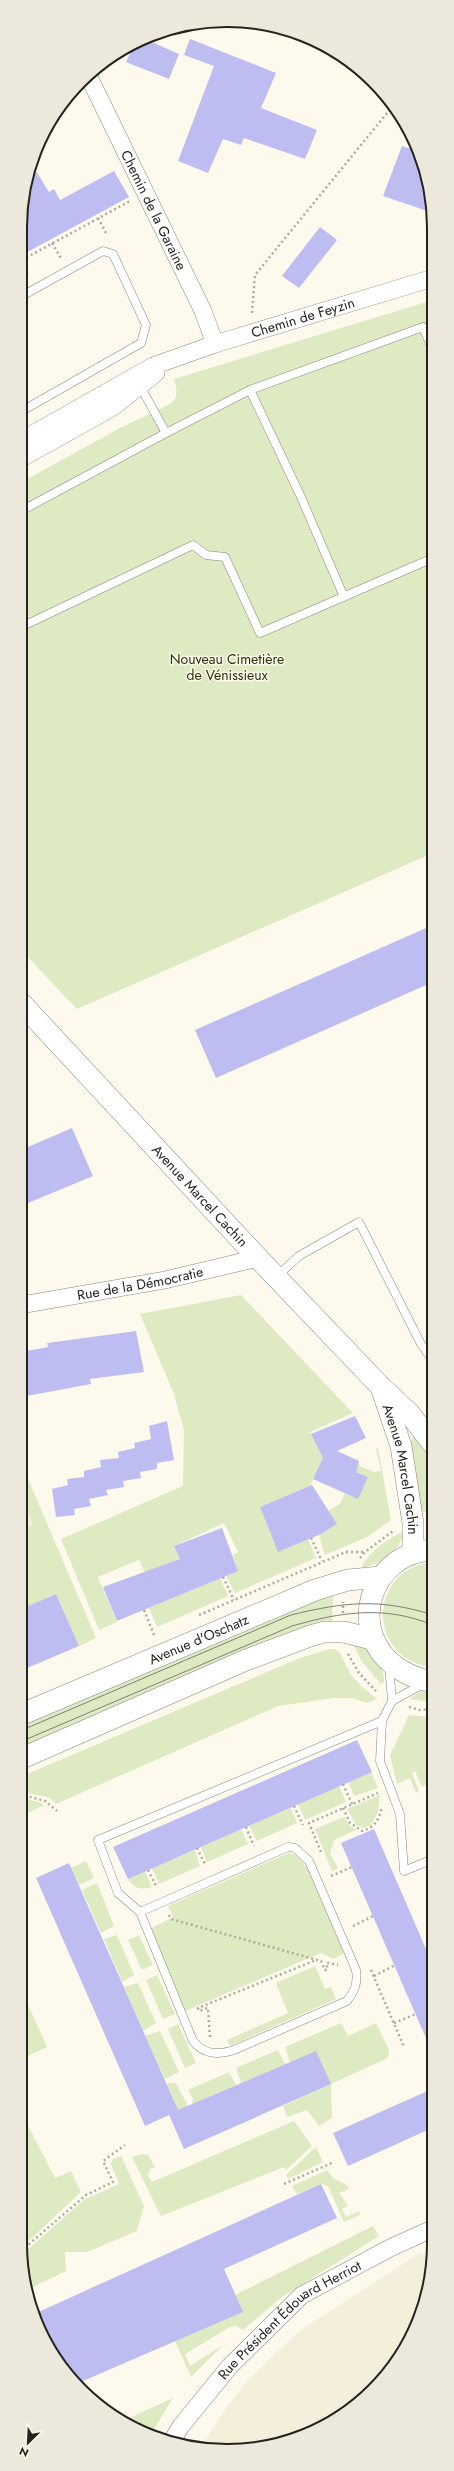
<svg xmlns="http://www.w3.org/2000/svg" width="454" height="2471" font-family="Jost,sans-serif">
<rect width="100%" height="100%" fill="#fdfaed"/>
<g fill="#f4efdb">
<polygon points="21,1462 54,1540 21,1555"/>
<polygon points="420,2253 432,2257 432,2271 413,2336 363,2400 294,2440 214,2451 201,2447 228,2405 247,2381 299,2331"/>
</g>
<g fill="#ddeac2">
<path d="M433 300V853L77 1009 21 950 22 482 120 428 170 404C179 397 177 389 174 379Z"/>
<polygon points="241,1295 353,1413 310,1432 323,1458 310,1486 260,1507 278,1552 308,1539 316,1558 235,1593 226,1576 238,1571 233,1555 238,1552 224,1523 174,1546 180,1559 145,1573 139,1560 98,1577 117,1622 99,1630 61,1539 183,1486 184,1430 174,1394 140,1314"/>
<path d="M415 1436C439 1453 433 1484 433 1511L421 1512 411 1441Z"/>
<polygon points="378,1448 391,1520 367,1537 325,1555 319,1535 337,1524 328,1511 340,1504 345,1493 358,1498 368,1477 354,1471 358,1462 360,1466 374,1472 381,1471 376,1449"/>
<polygon points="21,1463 96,1638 79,1646 56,1594 21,1609 21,1530 33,1525 21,1495"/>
<path d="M405 1531C400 1550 382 1563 364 1568L362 1565C372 1550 388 1538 405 1531Z"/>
<path d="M433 1562V1667C367 1661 366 1569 433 1562Z"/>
<polygon points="220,1578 228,1596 157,1627 149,1608"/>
<polygon points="333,1592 332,1625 20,1751 20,1723"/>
<path d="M351 1640C367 1647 384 1663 384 1682L381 1684 362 1662Z"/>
<polygon points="329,1649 335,1649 340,1653 351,1675 361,1686 377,1699 367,1703 352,1698 334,1698 278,1706 56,1804 50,1798 20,1791 20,1777 300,1658"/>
<polygon points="433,1690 433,1702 409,1699 421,1691"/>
<polygon points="409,1715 433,1717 433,1776 428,1778 430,1783 422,1787 415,1771 412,1773 419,1791 416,1793 410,1778 397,1784 390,1755"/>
<polygon points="371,1772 378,1788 354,1796 348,1782"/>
<polygon points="339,1786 346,1802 305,1820 298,1804"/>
<polygon points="380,1795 378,1812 371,1825 364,1828 356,1825 347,1809"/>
<polygon points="20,1797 42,1803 44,1805 20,1817"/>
<polygon points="291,1808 297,1823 257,1841 249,1826"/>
<polygon points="344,1817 351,1827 356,1830 334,1840 330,1854 338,1868 332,1871 315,1829"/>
<polygon points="241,1829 248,1844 207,1862 201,1847"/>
<polygon points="195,1850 200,1866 159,1884 152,1868"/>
<polygon points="289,1853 298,1857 308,1869 344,1953 333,1959 321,1953 185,2011 150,1929 173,1917 168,1906"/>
<polygon points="86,1861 94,1878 79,1885 71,1868"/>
<path d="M145 1871 152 1887C141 1890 134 1889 128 1879Z"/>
<polygon points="97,1883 114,1926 101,1933 82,1890"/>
<polygon points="117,1935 134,1975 122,1982 104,1939"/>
<polygon points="139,1935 153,1965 142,1970 128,1940"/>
<polygon points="315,1966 325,1989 331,1987 336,1999 230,2046 227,2040 288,2013 276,1983"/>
<polygon points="157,1975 175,2014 163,2019 146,1980"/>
<polygon points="138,1983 156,2023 143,2031 124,1987"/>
<polygon points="20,1987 47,2047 20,2060"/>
<polygon points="341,2023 348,2036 376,2023 389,2050 388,2058 331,2084 332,2118 319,2126 307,2110 287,2117 283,2106 331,2084 290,2062 285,2047"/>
<polygon points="178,2024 196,2063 185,2068 168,2029"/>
<polygon points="160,2031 179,2072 165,2079 145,2036"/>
<polygon points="278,2050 285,2064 241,2083 236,2068"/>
<polygon points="229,2072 236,2085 192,2104 193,2099 188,2090"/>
<polygon points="171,2083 176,2083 188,2106 178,2110 167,2084"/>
<polygon points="20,2110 55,2178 71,2171 81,2192 21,2248"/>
<polygon points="294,2121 312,2146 286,2170 284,2167 161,2216 132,2157 142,2154 148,2155 155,2167 149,2169 150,2172 147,2173 152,2182"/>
<polygon points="316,2147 323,2162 288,2179 286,2175"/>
<polygon points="121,2156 144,2206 137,2231 87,2252 65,2252 66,2271 29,2289 21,2249 26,2251 85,2199 119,2184 111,2164 113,2159"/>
<polygon points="327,2170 333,2178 347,2185 349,2189 339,2193 348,2206 342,2209 346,2217 359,2211 360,2215 344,2222 328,2186 321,2184 297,2194 292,2186"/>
<polygon points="373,2226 379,2236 282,2297 243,2330 236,2326 230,2327 185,2354 190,2366 223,2345 191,2377 175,2341 235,2295"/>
<polygon points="173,2398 150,2436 125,2420"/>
</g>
<g fill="#bebdf2">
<polygon points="190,39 276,73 261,108 317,130 305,159 244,138 241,145 223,139 208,173 178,161 214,66 184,55"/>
<polygon points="147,40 179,54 169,79 126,62 133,47"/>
<polygon points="402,146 417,151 433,213 383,196"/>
<polygon points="33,166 49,192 54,189 60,200 114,171 129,197 22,255 22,200"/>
<polygon points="320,227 337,240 299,288 282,276"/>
<polygon points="433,925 433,982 216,1078 195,1030"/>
<polygon points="72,1128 93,1176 21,1206 21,1150"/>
<polygon points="136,1331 144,1372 90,1379 91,1384 21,1397 21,1352 48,1347 47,1343"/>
<polygon points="355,1416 366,1438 337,1451 359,1461 356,1472 368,1477 358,1499 313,1479 323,1458 311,1434"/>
<polygon points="167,1421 174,1460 157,1463 157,1469 140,1472 141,1478 123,1481 124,1487 106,1490 108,1495 89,1499 91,1506 74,1509 75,1515 56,1517 52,1489 68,1485 67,1479 84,1477 84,1471 101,1467 100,1460 119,1458 118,1452 135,1448 134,1443 151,1439 149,1426"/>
<polygon points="312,1485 337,1524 321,1534 278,1552 260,1507"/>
<polygon points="222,1528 238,1571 117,1621 103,1587 180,1559 174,1546"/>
<polygon points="56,1594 79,1646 20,1671 21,1609"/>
<polygon points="357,1740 372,1772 128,1879 113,1847"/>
<polygon points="374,1829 432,1963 432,2052 341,1843"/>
<polygon points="69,1863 178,2110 316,2051 331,2084 184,2149 169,2115 145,2126 36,1878"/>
<polygon points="432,2089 432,2128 348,2166 333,2133"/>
<polygon points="321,2184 337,2218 224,2269 243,2312 76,2384 36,2323 34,2314"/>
</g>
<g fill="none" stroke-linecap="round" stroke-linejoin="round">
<defs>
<g id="service">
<polyline points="250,390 301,497 344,597"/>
<polyline points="22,411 141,343 146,325 113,254 103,251 22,296"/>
<polyline points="22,426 29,437"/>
<polyline points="166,433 250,390 423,327 433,351"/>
<polyline points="21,511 166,433 139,384"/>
<polyline points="21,627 193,545 206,555 225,557 260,633 433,558"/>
<polyline points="277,1276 299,1256 359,1222 421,1344 433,1361"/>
<polyline points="389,1665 392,1701 425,1683"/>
<polyline points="392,1701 382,1721 380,1761 400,1814 404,1871 433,1859"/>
<path d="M140 1912 288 1847 295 1848 309 1861 356 1970C358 1983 355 1990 347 2001L234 2050C218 2055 204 2055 193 2041L140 1912 118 1893 98 1840 382 1721"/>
</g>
<g id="minor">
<path id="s1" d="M89 77 203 311 215 344"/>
<path id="s2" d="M22 440 153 366 215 344 433 278"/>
<polyline points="22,458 113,407 156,373"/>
<path id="s3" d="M21 1305 165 1280 258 1258"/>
<path id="s4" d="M172 2441 181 2426 230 2366 302 2295 392 2247 432 2229"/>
</g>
<g id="tertiary">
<path id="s5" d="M21 1003 258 1258 381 1387 409 1413 433 1444"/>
<path id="s6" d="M382 1390 401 1446 413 1523V1553"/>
<path d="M433 1681C420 1681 409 1675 399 1669 345 1634 369 1552 433 1550"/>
<path id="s7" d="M20 1715 315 1590 348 1580 381 1577"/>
<polyline points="20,1759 246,1660 310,1636 324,1632 344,1632 372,1639"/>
</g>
</defs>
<use href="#service" stroke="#89867b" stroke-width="9"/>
<use href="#minor" stroke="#89867b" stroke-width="18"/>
<use href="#tertiary" stroke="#89867b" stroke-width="22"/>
<g stroke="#adaba1" stroke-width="2.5" stroke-dasharray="2 3" stroke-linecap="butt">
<polyline points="98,218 106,233"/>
<polyline points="52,243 61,258"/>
<polyline points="22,260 130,201"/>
<polyline points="22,263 29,276"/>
<polyline points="252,313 255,275 392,107"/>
<polyline points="311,1538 322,1561"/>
<polyline points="360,1558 365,1552 393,1531"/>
<polyline points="223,1577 234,1600"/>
<polyline points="144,1610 154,1635"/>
<polyline points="343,1613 343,1602"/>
<polyline points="199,1615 346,1552 365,1552"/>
<polyline points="348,1654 359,1673 376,1691"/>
<polyline points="409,1707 420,1710 433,1709"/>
<polyline points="343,1784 352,1804"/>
<polyline points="20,1794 45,1801 57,1811"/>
<polyline points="294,1806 303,1825"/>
<path d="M343 1808 350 1823 362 1831C375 1827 379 1820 382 1807"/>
<polyline points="246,1827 254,1846"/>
<polyline points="197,1848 206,1866"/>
<polyline points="321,1852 309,1823 378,1793"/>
<polyline points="148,1870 157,1888"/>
<polyline points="331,1876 352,1867"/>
<polyline points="169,1915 171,1919 321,1961 325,1970 328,1969 326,1964 328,1963 338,1965"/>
<polyline points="353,1926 373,1916"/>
<polyline points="371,1970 404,2047"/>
<polyline points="374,1976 395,1965"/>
<polyline points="394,2023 416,2014"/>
<polyline points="210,2037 208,2008 199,2011 198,2008 316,1960"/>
<polyline points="284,2184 332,2163"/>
<polyline points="21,2251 86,2195 113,2182 103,2161 125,2145"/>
</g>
<use href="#service" stroke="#fff" stroke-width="8"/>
<use href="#minor" stroke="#fff" stroke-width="17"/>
<use href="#tertiary" stroke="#fff" stroke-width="21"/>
<g stroke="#817f77" stroke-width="1">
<path d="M20 1731 291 1615C344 1602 380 1598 433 1615"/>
<path d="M20 1742 292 1626C341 1612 384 1605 433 1625"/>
</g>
</g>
<g text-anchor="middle" stroke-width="3" stroke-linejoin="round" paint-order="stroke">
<g font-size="14" fill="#24231e" stroke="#fdfaed">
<text dy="5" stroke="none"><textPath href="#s1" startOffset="148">Chemin de la Garaine</textPath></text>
<text dy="5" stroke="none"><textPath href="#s2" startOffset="308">Chemin de Feyzin</textPath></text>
<text dy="5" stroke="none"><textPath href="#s5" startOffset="263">Avenue Marcel Cachin</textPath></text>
<text dy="5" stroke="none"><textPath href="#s3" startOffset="121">Rue de la Démocratie</textPath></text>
<text dy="5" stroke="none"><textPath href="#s6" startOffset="82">Avenue Marcel Cachin</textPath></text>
<text dy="5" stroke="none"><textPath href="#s7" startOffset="194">Avenue d'Oschatz</textPath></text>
<text dy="5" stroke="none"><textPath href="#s4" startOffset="171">Rue Président Édouard Herriot</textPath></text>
</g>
<g font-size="14" fill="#283108" stroke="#fdfaed">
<text x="227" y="664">Nouveau Cimetière<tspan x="227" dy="16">de Vénissieux</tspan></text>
</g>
</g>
<path d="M0 0H454V2471H0ZM227 27H227A200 200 0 0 1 427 227V2244A200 200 0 0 1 227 2444H227A200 200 0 0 1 27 2244V227A200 200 0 0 1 227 27Z" fill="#ece9dc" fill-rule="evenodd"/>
<path fill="none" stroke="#24231e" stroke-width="2" d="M227 27H227A200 200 0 0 1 427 227V2244A200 200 0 0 1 227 2444H227A200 200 0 0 1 27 2244V227A200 200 0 0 1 227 27Z"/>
<g transform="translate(28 2443) rotate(204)" stroke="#fdfaed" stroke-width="3" paint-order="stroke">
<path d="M0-3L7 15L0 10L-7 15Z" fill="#24231e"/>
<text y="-6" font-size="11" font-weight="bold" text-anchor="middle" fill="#24231e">N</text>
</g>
</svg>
